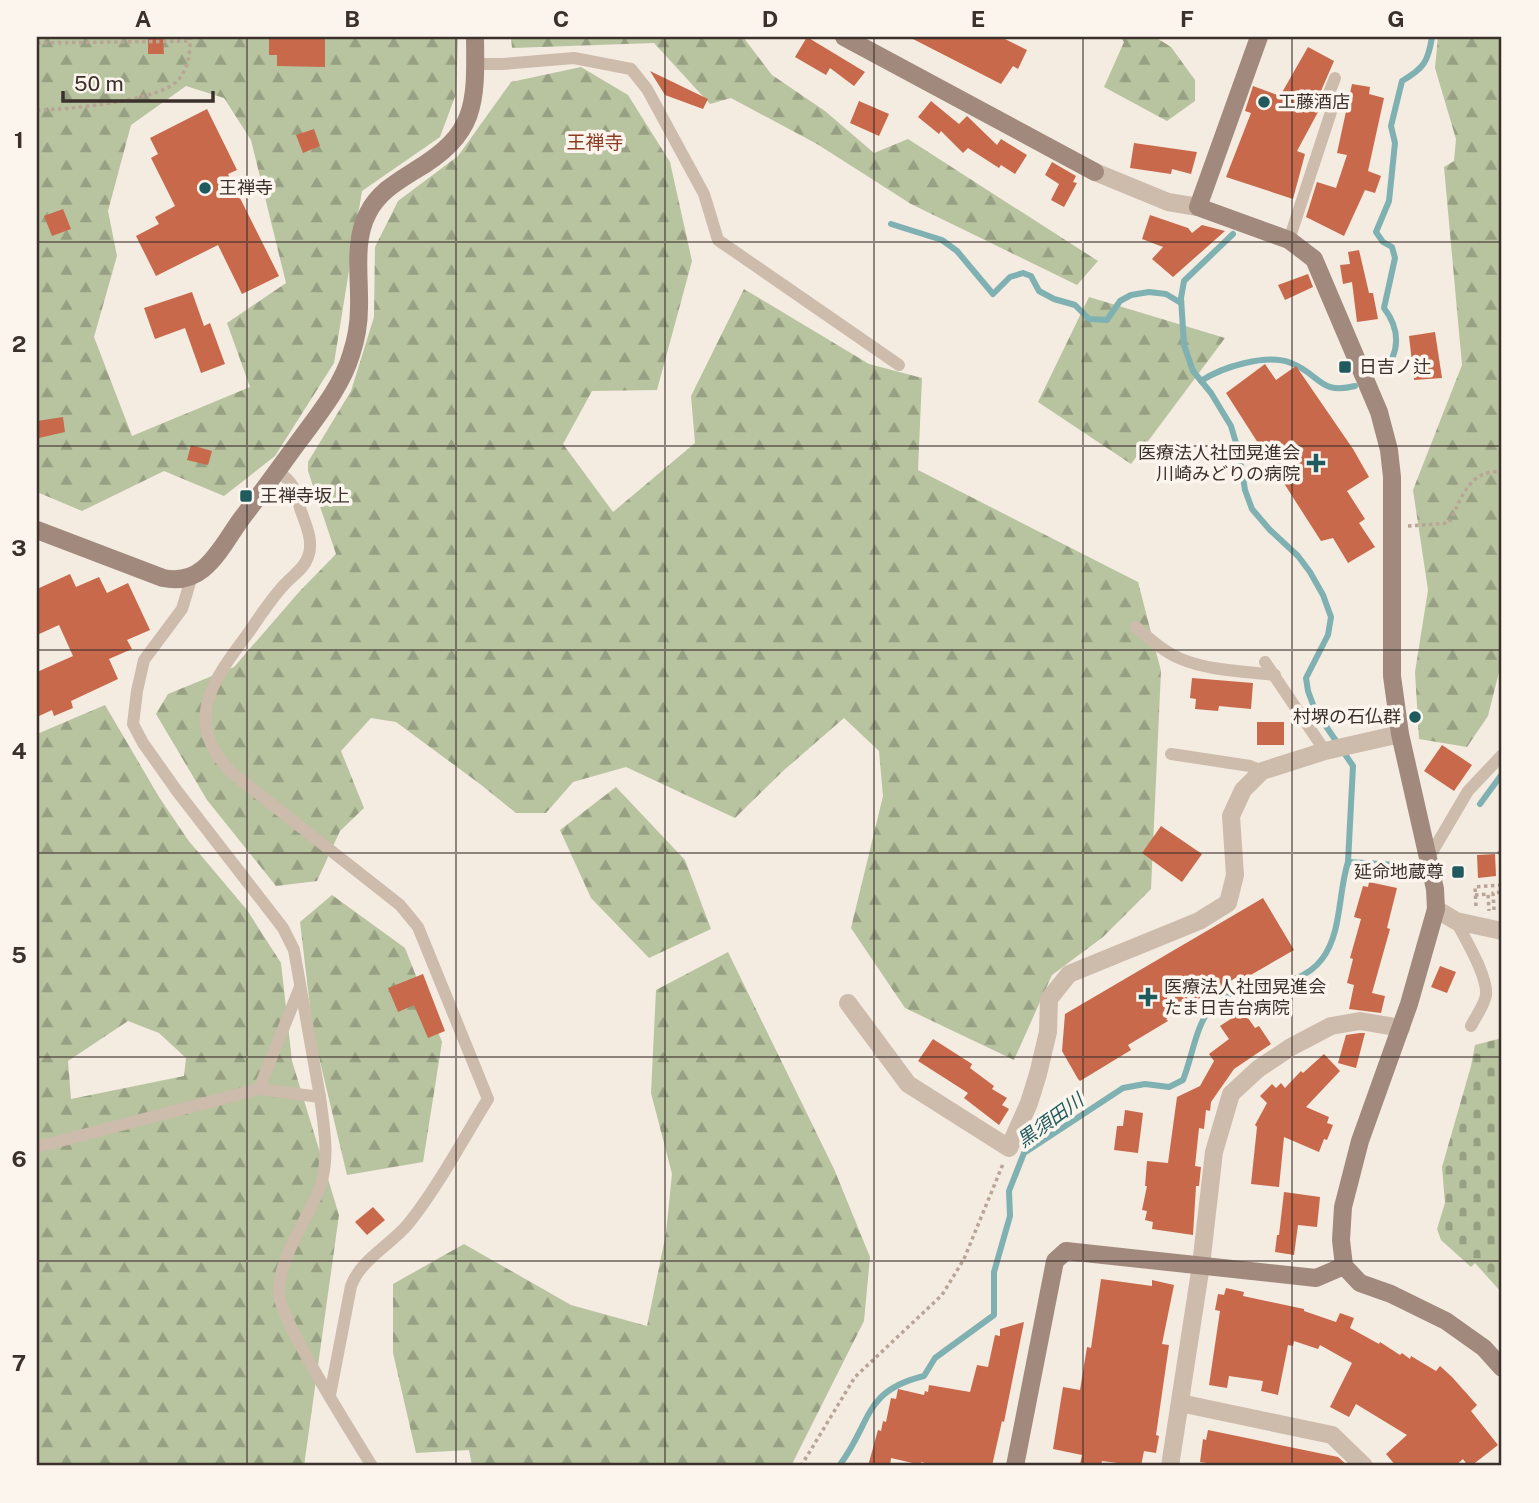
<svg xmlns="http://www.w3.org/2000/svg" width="1539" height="1503" font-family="'Public Sans','Noto Sans JP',sans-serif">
<defs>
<pattern id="forest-firs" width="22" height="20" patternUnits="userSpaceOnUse" patternTransform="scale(1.75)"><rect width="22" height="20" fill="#b8c4a0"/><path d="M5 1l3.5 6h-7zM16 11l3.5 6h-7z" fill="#97a083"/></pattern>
<pattern id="cemetery-stones" width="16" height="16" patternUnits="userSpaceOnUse" patternTransform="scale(1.75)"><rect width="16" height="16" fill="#b8c4a0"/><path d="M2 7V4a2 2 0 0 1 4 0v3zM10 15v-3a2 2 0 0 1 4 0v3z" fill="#97a083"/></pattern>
</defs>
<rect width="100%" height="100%" fill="#f4ebe1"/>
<g fill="url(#forest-firs)" fill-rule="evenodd">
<path d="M37 37H458L456 94 440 137 362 191 334 363 275 456 224 496 164 471 82 511 37 492ZM186 86 224 98 251 140 286 283 227 323 250 387 132 436 94 337 117 256 108 211 131 125Z"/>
<polygon points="511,37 743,37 772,75 825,111 874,153 908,139 1098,261 1077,285 911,204 817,144 731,98 710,104 654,43 512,48"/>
<polygon points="1120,37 1155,37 1171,47 1195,80 1195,101 1167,121 1104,87 1124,42"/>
<polygon points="1438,37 1502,37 1502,660 1488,716 1467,747 1419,739 1415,672 1428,590 1413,490 1462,365 1444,167 1454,161 1456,139 1435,68"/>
<polygon points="581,67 628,95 670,162 692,261 657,390 592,391 563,444 613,512 695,443 691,396 744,289 869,364 922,378 918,470 1138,582 1161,671 1151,889 1103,937 1052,975 1014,1060 905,1008 851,928 883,796 879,751 844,718 783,771 735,818 626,767 573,782 546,813 516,813 480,784 396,722 371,718 341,751 364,808 340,831 317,881 276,886 207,800 156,714 168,694 234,667 299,592 336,554 308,471 308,462 351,391 374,317 375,247 398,201 458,156 511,82"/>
<polygon points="1089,297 1225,338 1131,464 1038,402"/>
<path d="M105 705 159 797 188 840 247 910 281 963 292 1061 339 1215 304 1466H37V734ZM128 1021 159 1033 186 1058 184 1076 71 1099 68 1061Z"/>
<polygon points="616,787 685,860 711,929 649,958 591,898 560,830"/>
<polygon points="332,895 405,948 442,1042 423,1162 347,1175 313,1032 300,922"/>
<polygon points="728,952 834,1169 870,1257 864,1321 791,1466 472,1466 469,1450 416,1453 393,1353 393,1284 464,1244 571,1305 647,1326 666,1233 672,1174 651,1093 656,990"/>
</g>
<polygon fill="url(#cemetery-stones)" points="1502,1038 1502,1291 1501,1292 1475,1263 1471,1267 1441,1240 1437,1229 1445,1203 1442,1167 1471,1066 1475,1045"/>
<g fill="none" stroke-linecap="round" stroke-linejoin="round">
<g stroke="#7fb0b2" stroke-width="6">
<polyline points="891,224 942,240 957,251 993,294 1010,277 1023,273 1031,276 1039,291 1054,299 1075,305 1089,319 1107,320 1120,301 1131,295 1149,292 1166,294 1181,303"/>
<path d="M1382 372C1401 353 1400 329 1384 308L1395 258 1392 247 1383 242 1376 232 1389 201 1395 143 1391 126 1402 81C1424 68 1428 62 1432 37"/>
<path d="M1201 381C1222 367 1267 353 1291 363 1320 374 1319 395 1355 386"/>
<polyline points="1480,804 1502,774"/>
<polyline points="1348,862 1414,866"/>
<path d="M839 1466C872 1423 862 1391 924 1376L935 1358 994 1315V1272L1010 1216 1009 1191 1024 1153 1123 1088 1145 1084 1169 1087 1183 1080C1193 1055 1195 1027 1212 1006 1232 980 1295 996 1322 959 1342 933 1338 893 1348 862L1353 766 1315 710 1308 691 1306 678 1328 635 1331 617 1323 595 1310 572 1298 556 1270 530 1252 509 1245 490 1239 453 1231 426 1211 393 1193 371 1184 345 1181 298 1184 281 1233 234"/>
</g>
</g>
<g fill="#c8694b">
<polygon points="148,37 163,37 164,54 148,54"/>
<polygon points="269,37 325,37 325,67 277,66 277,55 269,55"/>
<polygon points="807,37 865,72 854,86 830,68 826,75 795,57"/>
<polygon points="909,37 1001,37 1027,50 1018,69 1013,66 1001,84"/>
<polygon points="1308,47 1334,61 1317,100 1318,112 1297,151 1305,154 1293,199 1226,177 1251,113 1245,111 1253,86 1280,96"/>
<polygon points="650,71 708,99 703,109 665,95"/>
<polygon points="1352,84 1370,87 1369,94 1384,98 1368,171 1381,176 1375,193 1365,190 1344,236 1306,217 1317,182 1336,188 1347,155 1337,153"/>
<polygon points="859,101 889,114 879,136 850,123"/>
<polygon points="931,101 959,124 967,116 997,145 1001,139 1027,155 1015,174 1001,165 999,168 968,148 963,153 941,131 939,134 918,117"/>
<polygon points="207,109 237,170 228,174 279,276 242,294 218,245 156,276 136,236 159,224 155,217 175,206 151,158 158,154 150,138"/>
<polygon points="314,129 320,146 303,153 296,135"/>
<polygon points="1134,143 1197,152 1191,174 1172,169 1171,174 1130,168"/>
<polygon points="1052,162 1076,176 1073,182 1077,183 1064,207 1051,200 1059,184 1045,175"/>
<polygon points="63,209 71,229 52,236 44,216"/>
<polygon points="1150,215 1188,228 1192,233 1202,225 1225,231 1173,277 1152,259 1163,247 1142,239"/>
<polygon points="1359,250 1369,293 1373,293 1378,319 1357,322 1352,282 1343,284 1340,265 1350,264 1348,252"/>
<polygon points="1308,274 1313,287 1285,300 1278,285"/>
<polygon points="192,292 204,326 210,323 225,364 201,373 185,328 155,339 144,308"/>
<polygon points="1435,332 1442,378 1414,380 1409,336"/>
<polygon points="1265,364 1276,380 1296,366 1353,449 1369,477 1347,491 1365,519 1359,523 1375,547 1348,563 1333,538 1321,541 1226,393"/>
<polygon points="63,417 65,432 39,438 37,421"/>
<polygon points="191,445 212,451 208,465 187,460"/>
<polygon points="70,574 76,587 99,577 107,593 128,583 150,630 127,640 132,649 109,659 118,679 71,701 73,708 54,716 52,710 37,717 37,672 73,656 59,625 37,635 37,589"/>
<polygon points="1192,678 1253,683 1251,709 1219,706 1218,711 1195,709 1196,699 1190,698"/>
<rect x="1257" y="722" width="27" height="23"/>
<polygon points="1442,745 1472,765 1454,791 1424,771"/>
<polygon points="1161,826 1202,854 1182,882 1142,853"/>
<polygon points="1495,854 1496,876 1478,878 1477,855"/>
<polygon points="1369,882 1397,888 1387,928 1390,929 1372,993 1385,996 1381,1013 1349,1009 1354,985 1347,983 1353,959 1350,958 1361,919 1354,917 1363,886 1368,887"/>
<polygon points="1263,898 1294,950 1242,980 1239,976 1166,1019 1168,1021 1128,1045 1131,1050 1080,1081 1078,1079 1062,1051 1065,1014"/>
<polygon points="1440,966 1456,972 1447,993 1431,987"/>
<polygon points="423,974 445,1031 428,1038 414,1005 398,1012 388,988"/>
<polygon points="1243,1011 1255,1028 1259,1026 1271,1044 1234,1069 1211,1102 1210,1111 1206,1110 1204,1129 1199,1128 1195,1166 1201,1167 1199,1186 1196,1186 1193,1235 1152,1229 1153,1222 1145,1220 1147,1211 1142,1210 1147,1186 1145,1186 1147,1161 1168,1163 1177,1097 1200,1086 1214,1061 1209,1054 1229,1039 1220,1026"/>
<polygon points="1360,1033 1365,1033 1356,1068 1338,1063 1346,1035"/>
<polygon points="933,1039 972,1064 970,1068 994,1086 992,1089 1007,1098 1002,1105 1009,1109 999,1125 964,1098 968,1093 918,1061"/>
<polygon points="1324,1054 1340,1071 1306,1107 1329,1117 1327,1123 1333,1125 1327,1140 1324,1139 1319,1152 1284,1137 1279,1187 1251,1184 1257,1127 1255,1125 1267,1103 1260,1096 1272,1084 1276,1088 1281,1083 1285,1088 1301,1071 1303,1073"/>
<polygon points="1125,1110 1143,1113 1138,1153 1114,1150 1117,1126 1123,1126"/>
<polygon points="1284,1192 1320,1197 1317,1227 1298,1225 1294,1255 1275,1252 1277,1235 1279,1235"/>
<polygon points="373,1207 385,1220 367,1235 355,1222"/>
<polygon points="1101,1279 1152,1286 1152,1280 1174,1285 1162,1344 1169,1345 1156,1435 1159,1436 1156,1453 1144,1451 1141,1466 1102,1461 1101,1466 1080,1464 1082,1455 1053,1449 1063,1387 1080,1390 1087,1347 1091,1348"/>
<polygon points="1226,1288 1244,1292 1243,1296 1304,1309 1304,1311 1336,1322 1340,1313 1354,1318 1350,1328 1379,1344 1380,1342 1400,1355 1402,1353 1410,1359 1411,1356 1436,1371 1440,1366 1452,1377 1477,1405 1471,1411 1498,1445 1471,1466 1468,1466 1463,1459 1455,1466 1396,1466 1386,1454 1407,1435 1356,1404 1349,1417 1330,1407 1352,1363 1320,1345 1318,1349 1294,1341 1293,1346 1288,1345 1278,1395 1261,1391 1263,1381 1229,1376 1227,1388 1209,1385 1220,1311 1215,1310 1218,1294 1224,1295"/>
<polygon points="1024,1322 1004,1422 1002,1421 992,1466 938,1466 921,1462 921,1465 891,1458 890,1466 868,1466 878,1430 881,1431 883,1421 886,1422 891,1398 896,1399 898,1389 924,1395 925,1391 928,1392 929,1385 970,1392 977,1365 988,1367 995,1335 1000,1336 1000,1329"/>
<polygon points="1208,1430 1338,1457 1348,1466 1228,1466 1200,1462 1203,1439 1206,1440"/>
</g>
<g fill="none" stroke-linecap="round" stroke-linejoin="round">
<g stroke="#b9a596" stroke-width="3.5" stroke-dasharray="3.5 3.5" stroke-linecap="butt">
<polyline points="37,43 190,41"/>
<path d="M37 110C66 110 156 101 176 82 189 69 190 54 190 37"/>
<path d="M1408 526 1449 523C1461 499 1470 468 1502 472"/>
<polyline points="1499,851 1502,866"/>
<polyline points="1475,895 1488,894 1489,911"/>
<polyline points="1476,906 1475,887 1502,885"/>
<polyline points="1494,910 1493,893 1502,892"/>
<polyline points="801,1466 855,1377 942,1295 964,1259 1003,1164"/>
</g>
<g stroke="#cdbbac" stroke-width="12">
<polyline points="475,64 503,64 574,58 631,69 647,89 704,194 718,240 899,365"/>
<polyline points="1289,240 1332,109 1325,103 1335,78"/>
<path d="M277 471C296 484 294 490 301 511 306 525 314 542 308 557 304 569 292 576 284 585 271 599 260 616 249 632 214 679 181 720 231 772L400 905 418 927 488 1099C462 1141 439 1185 409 1223 391 1245 361 1259 351 1286L330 1395"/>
<polyline points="192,576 182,609 144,660 137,691 133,724 143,743 177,791 283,928 294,950 320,1097"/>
<path d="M1136 627C1150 639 1164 652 1181 659 1210 671 1244 671 1275 675"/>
<polyline points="1265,662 1325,751"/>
<polyline points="1171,754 1250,766 1262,771"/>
<polyline points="1428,859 1468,791 1502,755"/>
<path d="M1456 921C1465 939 1488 976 1486 995 1484 1006 1476 1016 1471 1026"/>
<polyline points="259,1089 300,987"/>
<path d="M37 1147 259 1089 320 1097C324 1127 330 1158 320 1187 307 1222 280 1253 279 1292 278 1317 354 1437 372 1466"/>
</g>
<g stroke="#cdbbac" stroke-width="18">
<polyline points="1095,172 1168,202 1198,207"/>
<polyline points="1436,909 1456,921 1502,931"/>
<polyline points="848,1003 908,1084 1009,1148 1029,1103 1038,1074 1048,1032 1049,999 1069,974 1199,921 1228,903 1235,875 1231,816 1243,790 1262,771 1325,751 1400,734"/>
<polyline points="1180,1403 1332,1435 1364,1466"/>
<polyline points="1170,1466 1201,1265 1214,1152 1231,1094 1258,1069 1291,1047 1331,1026 1360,1021 1401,1028"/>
</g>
<g stroke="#a18a7d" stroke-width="18">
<polyline points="844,37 1095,172"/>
<polyline points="1259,37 1198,207 1289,240 1314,259 1379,412 1389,450 1392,477 1392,676 1400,734 1435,889 1436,909 1409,1004 1360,1141 1343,1207 1341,1240 1344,1266 1360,1283 1391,1294 1446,1321 1484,1348 1502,1368"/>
<path d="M37 530 163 578C178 581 191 579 203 569 219 556 230 534 242 518 263 491 282 464 302 437 321 411 342 385 351 355 356 340 359 323 359 308 360 277 353 241 368 213 378 193 395 183 414 171 477 134 476 104 475 37"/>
<polyline points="1015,1466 1055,1261 1066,1251 1316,1278 1344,1266"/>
</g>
</g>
<path fill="none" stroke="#3b302b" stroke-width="2" stroke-opacity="0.55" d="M247 37V1466M456 37V1466M665 37V1466M874 37V1466M1083 37V1466M1292 37V1466M37 242H1502M37 446H1502M37 650H1502M37 853H1502M37 1057H1502M37 1261H1502"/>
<g fill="#1f5a5e" stroke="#fbf5ee" stroke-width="2.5">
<circle cx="1264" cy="102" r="7"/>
<circle cx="205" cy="188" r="7"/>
<rect x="1338" y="360" width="14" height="14" rx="3.5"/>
<path d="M1312.5 452.5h7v7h7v7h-7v7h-7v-7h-7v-7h7z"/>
<rect x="239" y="489" width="14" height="14" rx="3.5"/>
<circle cx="1415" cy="717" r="7"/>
<rect x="1451" y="865" width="14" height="14" rx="3.5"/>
<path d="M1144.5 986.5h7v7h7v7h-7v7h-7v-7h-7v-7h7z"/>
</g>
<g text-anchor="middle" stroke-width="7" stroke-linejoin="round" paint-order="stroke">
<g font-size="18" fill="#3b302b" stroke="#fbf5ee" text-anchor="start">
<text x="1278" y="108">工藤酒店</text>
<text x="219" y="194">王禅寺</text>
<text x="1359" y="373">日吉ノ辻</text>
<text x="1300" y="459" text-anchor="end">医療法人社団晃進会<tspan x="1300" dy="21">川崎みどりの病院</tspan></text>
<text x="260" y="502">王禅寺坂上</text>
<text x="1401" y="723" text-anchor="end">村堺の石仏群</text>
<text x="1444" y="878" text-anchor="end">延命地蔵尊</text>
<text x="1164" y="993">医療法人社団晃進会<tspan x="1164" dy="21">たま日吉台病院</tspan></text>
</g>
<g font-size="19" fill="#8c3b22" stroke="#fbf5ee">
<text x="595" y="149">王禅寺</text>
</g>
<g font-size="19" font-style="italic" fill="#1f5a5e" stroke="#fbf5ee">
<text transform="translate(1050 1120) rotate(-36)" y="7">黒須田川</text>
</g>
</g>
<rect width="1539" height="1503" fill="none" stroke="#fbf5ee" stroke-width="77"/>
<path d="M63 91v10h150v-10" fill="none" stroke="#3b302b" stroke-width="3.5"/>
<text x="74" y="91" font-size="21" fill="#3b302b" stroke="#fbf5ee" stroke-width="5" paint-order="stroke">50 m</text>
<rect x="38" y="38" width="1462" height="1426" fill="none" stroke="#3b302b" stroke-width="2.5"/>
<g font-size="23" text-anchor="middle" font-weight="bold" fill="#3b302b">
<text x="143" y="27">A</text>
<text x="352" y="27">B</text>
<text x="561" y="27">C</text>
<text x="770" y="27">D</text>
<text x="978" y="27">E</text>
<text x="1187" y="27">F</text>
<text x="1396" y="27">G</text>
<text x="19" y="148">1</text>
<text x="19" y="352">2</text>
<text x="19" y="556">3</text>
<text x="19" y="759">4</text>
<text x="19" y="963">5</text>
<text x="19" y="1167">6</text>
<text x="19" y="1371">7</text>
</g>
</svg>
